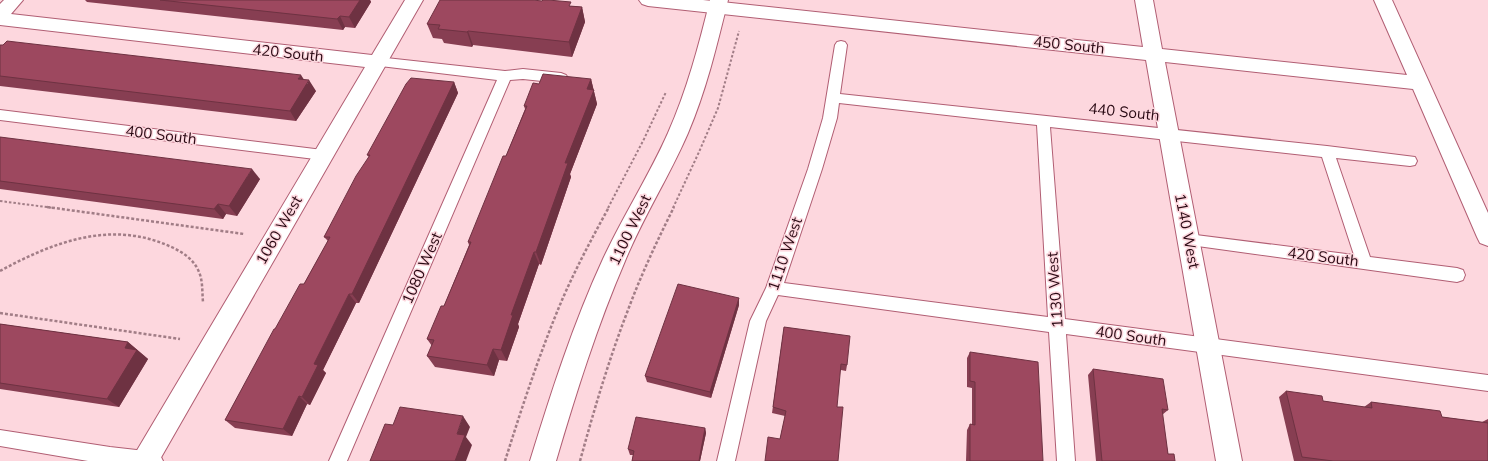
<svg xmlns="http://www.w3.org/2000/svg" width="1488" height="461" font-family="Mulish,sans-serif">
<rect width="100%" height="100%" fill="#fdd7de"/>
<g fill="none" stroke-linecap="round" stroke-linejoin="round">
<defs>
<g id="service">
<path d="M841 41 845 42 847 45 840 94 1327 146 1415 157 1417 161 1415 165 1410 166 1336 158 1370 257 1457 268 1463 270 1465 275 1463 280 1457 282 1183 244 1180 240 1183 236 1188 234 1354 255 1322 157 1050 127 1065 319 1488 375V391L1066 334 1075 461H1057L1049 332 778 295 766 321 735 461H717L750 321 766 288 808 169 823 118 835 45 837 42ZM839 103 1037 125 1048 317 784 283 822 169 837 118Z"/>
<polygon points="377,57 505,71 523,69 561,73 566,75 568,78 566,81 561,83 523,79 510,80 347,461 329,461 497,80 372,65 371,62 372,59"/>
<polygon points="0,110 323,150 328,151 330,155 328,159 323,160 0,120"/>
<polygon points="0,430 110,447 154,452 160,455 163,461 88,461 0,446"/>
</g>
<g id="minor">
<polygon points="4,0 23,0 11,14 372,55 405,0 423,0 159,461 132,461 136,452 365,67 0,25 0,4"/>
<polygon points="639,0 703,0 1143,47 1135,0 1153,0 1162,49 1407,75 1374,0 1392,0 1488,213 1488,246 1480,243 1477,237 1413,89 1165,62 1242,461 1216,461 1146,60 648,6 642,4"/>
</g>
<path id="tertiary" d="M710 0H728C717 45 706 91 688 133 669 177 643 217 625 261 597 326 576 393 556 461H530C551 393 573 324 603 259 623 216 649 176 668 133 687 90 699 45 710 0Z"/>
</defs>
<use href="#service" stroke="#b15e73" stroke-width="2"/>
<use href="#minor" stroke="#b15e73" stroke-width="2"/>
<use href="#tertiary" stroke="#b15e73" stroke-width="2"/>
<g stroke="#a17d86" stroke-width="2" stroke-dasharray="2.5 2" stroke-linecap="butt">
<polyline points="0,201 54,208"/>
<polyline points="608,208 644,139 666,92"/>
<polyline points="673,208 699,152 718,108 739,31"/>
</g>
<g stroke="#a17d86" stroke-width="2.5" stroke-dasharray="3 2" stroke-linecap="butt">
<polyline points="47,207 244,234"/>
<path d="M0 271C53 242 111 220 169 246 181 251 194 259 199 272 203 281 202 292 203 302"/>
<polyline points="0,313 180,339"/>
<path d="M505 461C522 407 540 352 562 300 576 268 592 238 609 207"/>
<path d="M580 461C594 410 609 359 628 310 641 275 657 241 674 207"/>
</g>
<use href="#service" fill="#fff" fill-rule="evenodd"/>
<use href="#minor" fill="#fff" fill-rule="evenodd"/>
<use href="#tertiary" fill="#fff" fill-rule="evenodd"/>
</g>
<g fill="#873e52">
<polygon points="85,0 370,0 371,2 355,28 345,27 343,30 87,2"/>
<polygon points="572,6 582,7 585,22 572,57 473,45 472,47 444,43 442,39 433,38 427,24"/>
<polygon points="0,45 316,91 296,121 0,86"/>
<polygon points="591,79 597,104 570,174 571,177 541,265 539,264 518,324 519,327 507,361 499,360 494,376 435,367 427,356 432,346 427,339 444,306 469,245 468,242 506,156 525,109 524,106 539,84"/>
<polygon points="454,82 458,93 359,303 356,303 323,370 326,373 310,405 307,404 292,436 235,428 225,420 275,329 304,284 328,241 324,237 369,157 367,155"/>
<polygon points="0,137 260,179 237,216 226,214 223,219 0,189"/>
<polygon points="739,298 739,305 711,398 647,382 645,376"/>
<polygon points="0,324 128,342 148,359 119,407 0,389"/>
<polygon points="784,327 847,365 846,371 841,370 780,439 785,416 772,413"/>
<polygon points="970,352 1043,461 966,461 967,430 970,424 972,425 972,388 967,387 967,358"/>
<polygon points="1093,369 1168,410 1162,415 1168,454 1175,461 1096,461 1088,375"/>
<polygon points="1286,391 1323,401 1364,407 1371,402 1442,417 1482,422 1488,419 1488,461 1294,461 1279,397"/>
<polygon points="705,428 706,433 700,461 632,461 633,455 630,455 628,449"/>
</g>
<g fill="#6e3242">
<polygon points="360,0 370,0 371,2 355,28 349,17"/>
<polygon points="582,7 585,22 572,57 569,42"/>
<polygon points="340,16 345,27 343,30 337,19"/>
<polygon points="468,31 473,45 472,47 467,32"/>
<polygon points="301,75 307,84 309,80 316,91 296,121 290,111 298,79"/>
<polygon points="591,79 597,104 570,174 571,177 541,265 536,252 565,163 587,89"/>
<polygon points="454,82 458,93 359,303 352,294"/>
<polygon points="252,169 260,179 237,216 229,206"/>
<polygon points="218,204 226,214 223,219 214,209"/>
<polygon points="534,252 539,264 518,324 519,327 507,361 501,350 511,315"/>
<polygon points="349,294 356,303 323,370 326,373 310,405 302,397 314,364"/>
<polygon points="739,298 739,305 711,398 710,392"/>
<polygon points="128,342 148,359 119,407 107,399 125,348"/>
<polygon points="493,349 499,360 494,376 487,365"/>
<polygon points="299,396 307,404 292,436 283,429"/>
<polygon points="463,416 470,427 466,437 472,445 466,461 455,461 457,434"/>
<polygon points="705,428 706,433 700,461 699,461"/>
</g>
<g fill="#9d485f" stroke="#6e3242">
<polygon points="160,0 360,0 349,17 340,16 337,19"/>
<polygon points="440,0 533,0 542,1 543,0 548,0 571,2 569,6 582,7 569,42 468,31 467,32 438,29 440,25 427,24"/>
<polygon points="7,41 301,75 298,79 309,80 290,111 0,76 0,45 3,45"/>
<polygon points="543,74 591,79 587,89 594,90 565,163 568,163 536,252 534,252 511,315 513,315 501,350 493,349 487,365 427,356 434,340 427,339 441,306 444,306 471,242 468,242 503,156 506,156 527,106 524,106 533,83 539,84"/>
<polygon points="411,78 454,82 352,294 349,294 314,364 318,365 302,397 299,396 283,429 225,420 274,329 275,329 300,284 304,284 330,237 324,237 356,176 370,155 367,155 406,84"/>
<polygon points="0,137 252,169 229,206 218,204 214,209 0,181"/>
<polygon points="678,284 739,298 710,392 645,376"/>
<polygon points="0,324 128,342 125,348 137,350 107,399 0,383"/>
<polygon points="784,327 850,336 847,365 841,364 837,407 843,407 838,461 765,461 768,437 780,439 786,411 773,407"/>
<polygon points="970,352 1038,362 1043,461 970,461 970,424 975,425 975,382 970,381"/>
<polygon points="1093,369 1163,379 1168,410 1162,409 1168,454 1174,454 1175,461 1102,461"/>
<polygon points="1286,391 1322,396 1323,401 1372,408 1371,402 1440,411 1442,417 1488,423 1488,461 1333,461 1302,457"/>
<polygon points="400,407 463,416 457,434 465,435 455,461 370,461 385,424 393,425"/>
<polygon points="636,417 705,428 699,461 632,461 634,451 628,449"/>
</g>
<g text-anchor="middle" stroke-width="3" stroke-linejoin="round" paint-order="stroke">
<g font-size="15" fill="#290913" stroke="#fdd7de">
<text transform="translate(1069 45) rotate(6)" y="5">450 South</text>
<text transform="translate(288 53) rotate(6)" y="5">420 South</text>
<text transform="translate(1124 112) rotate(6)" y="5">440 South</text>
<text transform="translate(161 135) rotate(7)" y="5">400 South</text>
<text transform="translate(279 230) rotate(-60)" y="5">1060 West</text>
<text transform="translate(630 230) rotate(-64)" y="5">1100 West</text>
<text transform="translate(1187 231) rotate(79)" y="5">1140 West</text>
<text transform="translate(785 254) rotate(-71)" y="5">1110 West</text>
<text transform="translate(1323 257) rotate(7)" y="5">420 South</text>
<text transform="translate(422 268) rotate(-66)" y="5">1080 West</text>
<text transform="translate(1055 290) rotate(-94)" y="5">1130 West</text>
<text transform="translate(1131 336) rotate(8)" y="5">400 South</text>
</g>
</g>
</svg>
